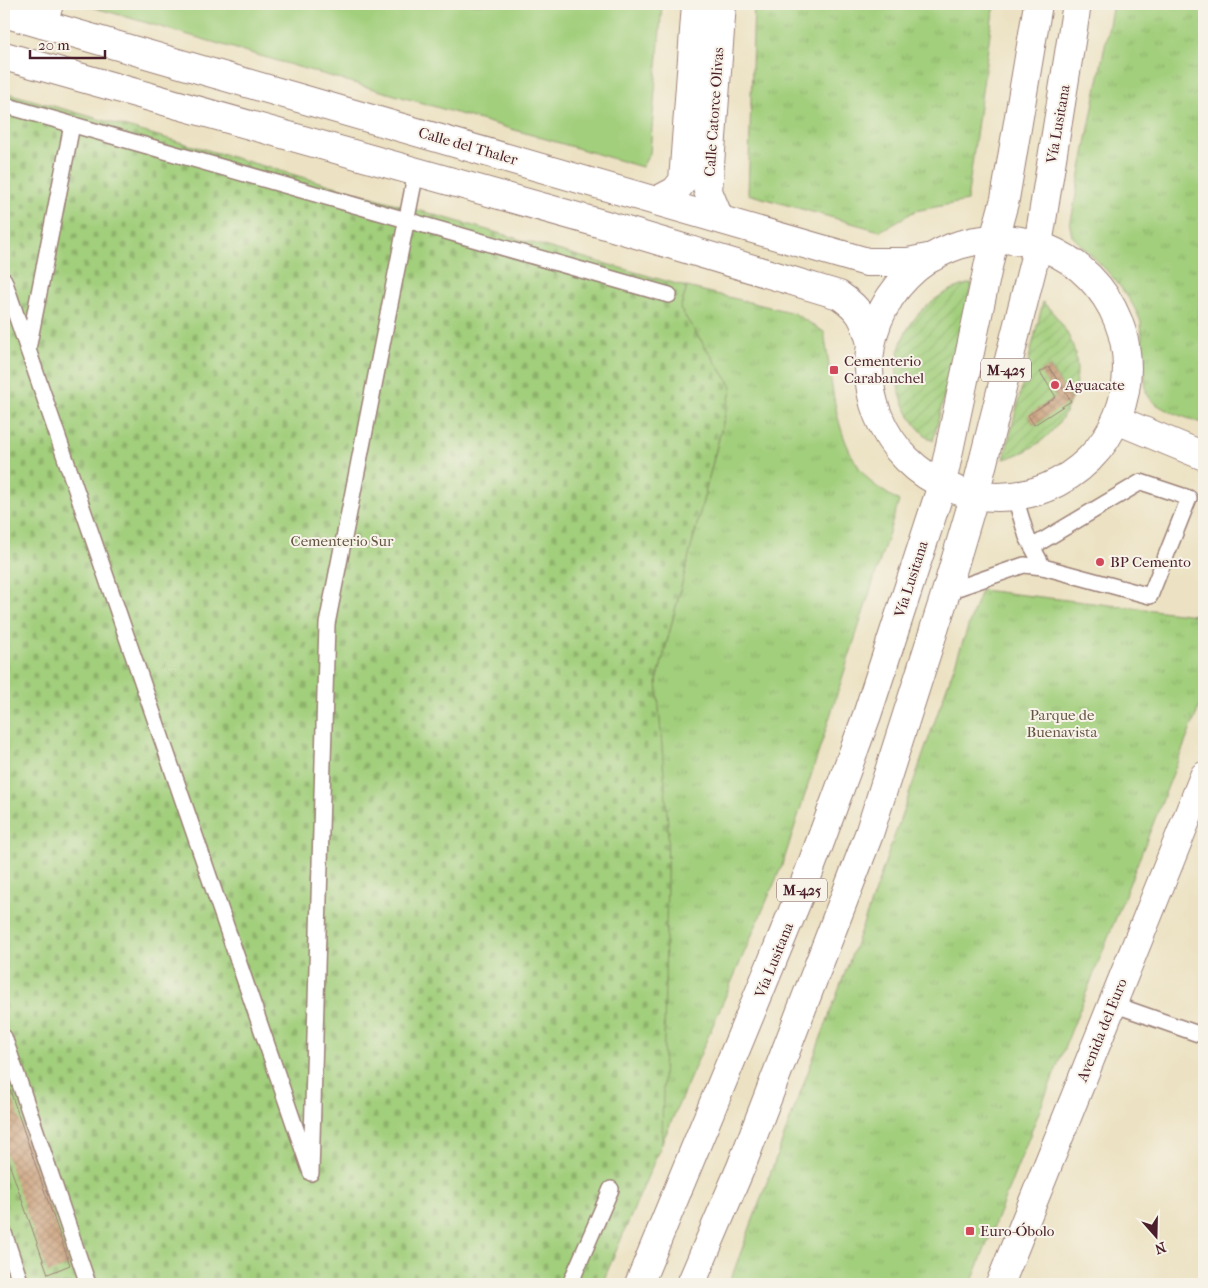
<svg xmlns="http://www.w3.org/2000/svg" width="1208" height="1288" font-family="'IM FELL French Canon',serif">
<defs>
<pattern id="grass-tufts" width="24" height="20" patternUnits="userSpaceOnUse" patternTransform="scale(1.25)"><rect width="24" height="20" fill="#a2cf7c"/><path d="M3 7l-1-3M5 7V3M7 7l1-3M15 17l-1-3M17 17v-4M19 17l1-3" fill="none" stroke="#8db16b"/></pattern>
<pattern id="cemetery-stones" width="16" height="16" patternUnits="userSpaceOnUse" patternTransform="scale(1.25)"><rect width="16" height="16" fill="#a2cf7c"/><path d="M2 7V4a2 2 0 0 1 4 0v3zM10 15v-3a2 2 0 0 1 4 0v3z" fill="#8db16b"/></pattern>
<pattern id="garden-furrows" width="10" height="10" patternUnits="userSpaceOnUse" patternTransform="scale(1.25)"><rect width="10" height="10" fill="#a2cf7c"/><path d="M-1 1l2-2M0 10L10 0M9 11l2-2" fill="none" stroke="#8db16b"/></pattern>
<pattern id="building-cross-hatch" width="8" height="8" patternUnits="userSpaceOnUse" patternTransform="scale(1.25)"><rect width="8" height="8" fill="#c89b74"/><path d="M0 0l8 8M0 8l8-8" fill="none" stroke="#a47e5f"/></pattern>
</defs>
<rect width="100%" height="100%" fill="#f7f3e8"/>
<filter id="ink" filterUnits="userSpaceOnUse"><feTurbulence type="fractalNoise" baseFrequency=".02" numOctaves="2"/><feDisplacementMap in="SourceGraphic" scale="10" xChannelSelector="R" yChannelSelector="G"/><feConvolveMatrix kernelMatrix="1 2 1 2 8 2 1 2 1" color-interpolation-filters="sRGB"/></filter>
<filter id="wash" filterUnits="userSpaceOnUse"><feTurbulence type="fractalNoise" baseFrequency=".0096" numOctaves="4" result="noise"/><feDisplacementMap in="SourceGraphic" scale="20" xChannelSelector="R" yChannelSelector="G"/><feGaussianBlur stdDeviation="1.12" result="paint"/><feColorMatrix in="noise" values="0 0 0 0 0 0 0 0 0 0 0 0 0 0 0 0 0 1.4 0 .05"/><feComposite in="paint" operator="in"/></filter>
<g filter="url(#wash)">
<rect width="100%" height="100%" fill="#ece2c3"/>
<g fill="url(#grass-tufts)" stroke="#767754">
<polygon points="754,4 994,4 967,201 915,211 880,231 748,194"/>
<path d="M1113 4H1204V260L1198 325 1204 341V424C1187 417 1152 410 1146 391L1141 322C1128 288 1097 261 1072 236L1070 226Z"/>
<path d="M687 287 794 313 824 332C833 384 833 445 873 484 881 490 891 496 899 501L783 863 662 1143 657 681 732 387 680 309Z"/>
<polygon points="981,590 1204,616 1204,695 971,1284 729,1284 868,911"/>
</g>
<polygon fill="url(#cemetery-stones)" stroke="#767754" points="4,92 687,287 680,309 732,387 657,681 668,826 662,1143 602,1284 4,1284"/>
<g fill="url(#garden-furrows)" stroke="#767754">
<path d="M972 283 933 441C918 431 910 418 903 402 881 348 918 295 972 283Z"/>
<path d="M1043 302C1071 330 1086 361 1071 400L1050 367 1041 372 1056 397 1028 416 1034 424 1070 401C1059 432 1034 451 1004 459Z"/>
</g>
<polygon fill="#a2cf7c" stroke="#767754" points="82,4 662,4 650,153 642,167"/>
<g id="blocks">
<g fill="url(#building-cross-hatch)">
<polygon points="1049,367 1071,401 1034,425 1028,415 1056,397 1040,372"/>
<polygon points="4,1073 70,1265 48,1274 4,1149"/>
</g>
</g>
</g>
<g filter="url(#ink)">
<use href="#blocks" fill-opacity="0" stroke="#9b8077" stroke-width="1"/>
<g fill="none" stroke-linecap="round" stroke-linejoin="round">
<defs>
<g id="lane">
<polyline points="4,105 669,295"/>
<polyline points="4,280 311,1173 327,624 416,172"/>
<polyline points="28,349 72,125"/>
<polyline points="1014,494 1027,537 1043,567 1150,596 1189,498 1141,482 1032,547"/>
<polyline points="946,592 1024,565 1043,567"/>
<polyline points="1113,1004 1204,1036"/>
<polyline points="4,1037 88,1284"/>
<polyline points="4,1233 21,1284"/>
<polyline points="570,1284 611,1189"/>
</g>
<g id="street">
<polyline points="43,24 49,4"/>
<polyline points="658,200 675,191 683,181 696,4"/>
<polyline points="719,218 708,191 722,4"/>
<polyline points="1117,420 1204,456"/>
<polyline points="1000,1284 1204,776"/>
</g>
<g id="secondary">
<polyline points="4,13 867,262 908,262 933,257"/>
<path d="M4 56 613 227 839 295C861 310 864 318 871 343"/>
<circle cx="998" cy="368" r="129"/>
</g>
<g id="primary">
<polyline points="639,1284 809,872 867,715 941,488 994,239 1005,199 1038,4"/>
<polyline points="691,1284 741,1167 869,834 946,592 975,494 1038,245 1077,4"/>
</g>
</defs>
<use href="#lane" stroke="#9b8077" stroke-width="18"/>
<use href="#street" stroke="#9b8077" stroke-width="30"/>
<use href="#secondary" stroke="#9b8077" stroke-width="30"/>
<use href="#primary" stroke="#9b8077" stroke-width="30"/>
<use href="#lane" stroke="#fff" stroke-width="15"/>
<use href="#street" stroke="#fff" stroke-width="28"/>
<use href="#secondary" stroke="#fff" stroke-width="28"/>
<use href="#primary" stroke="#fff" stroke-width="28"/>
</g>
</g>
<g fill="#d1495b" stroke="#f7f3e8" stroke-width="2">
<rect x="829" y="365" width="10" height="10" rx="2.5"/>
<circle cx="1055" cy="385" r="5"/>
<circle cx="1100" cy="562" r="5"/>
<rect x="965" y="1226" width="10" height="10" rx="2.5"/>
</g>
<g text-anchor="middle" stroke-width="4" stroke-linejoin="round" paint-order="stroke">
<g fill="#f7f3e8" stroke="#7e5f64" stroke-width="1">
<rect x="981" y="358.5" width="50" height="23" rx="4"/>
<rect x="777" y="878.5" width="50" height="23" rx="4"/>
</g>
<g font-size="14" font-weight="bold" fill="#4a1f2b">
<text x="1006" y="375">M-425</text>
<text x="802" y="895">M-425</text>
</g>
<g font-size="15" fill="#4a1f2b" stroke="#f7f3e8">
<text transform="translate(714 112) rotate(-86)" y="5">Calle Catorce Olivas</text>
<text transform="translate(1058 124) rotate(-80)" y="5">Vía Lusitana</text>
<text transform="translate(468 146) rotate(16)" y="5">Calle del Thaler</text>
<text transform="translate(911 579) rotate(-72)" y="5">Vía Lusitana</text>
<text transform="translate(774 960) rotate(-68)" y="5">Vía Lusitana</text>
<text transform="translate(1102 1030) rotate(-68)" y="5">Avenida del Euro</text>
</g>
<g font-size="15" fill="#4a1f2b" stroke="#f7f3e8" text-anchor="start">
<text x="844" y="366">Cementerio<tspan x="844" dy="17">Carabanchel</tspan></text>
<text x="1065" y="390">Aguacate</text>
<text x="1110" y="567">BP Cemento</text>
<text x="980" y="1236">Euro-Óbolo</text>
</g>
<g font-size="15" fill="#645443" stroke="#f7f3e8">
<text x="342" y="546">Cementerio Sur</text>
<text x="1062" y="720">Parque de<tspan x="1062" dy="17">Buenavista</tspan></text>
</g>
</g>
<rect width="1208" height="1288" fill="none" stroke="#f7f3e8" stroke-width="20"/>
<g transform="translate(1156 1236) rotate(160)" stroke="#f7f3e8" stroke-width="4" paint-order="stroke">
<path d="M0-4L9 19L0 12L-9 19Z" fill="#4a1f2b"/>
<text y="-8" font-size="14" font-weight="bold" text-anchor="middle" fill="#4a1f2b">N</text>
</g>
<path d="M30 50v8h75v-8" fill="none" stroke="#4a1f2b" stroke-width="2.5"/>
<text x="38" y="50" font-size="15" fill="#4a1f2b" stroke="#f7f3e8" stroke-width="4" paint-order="stroke">20 m</text>
</svg>
